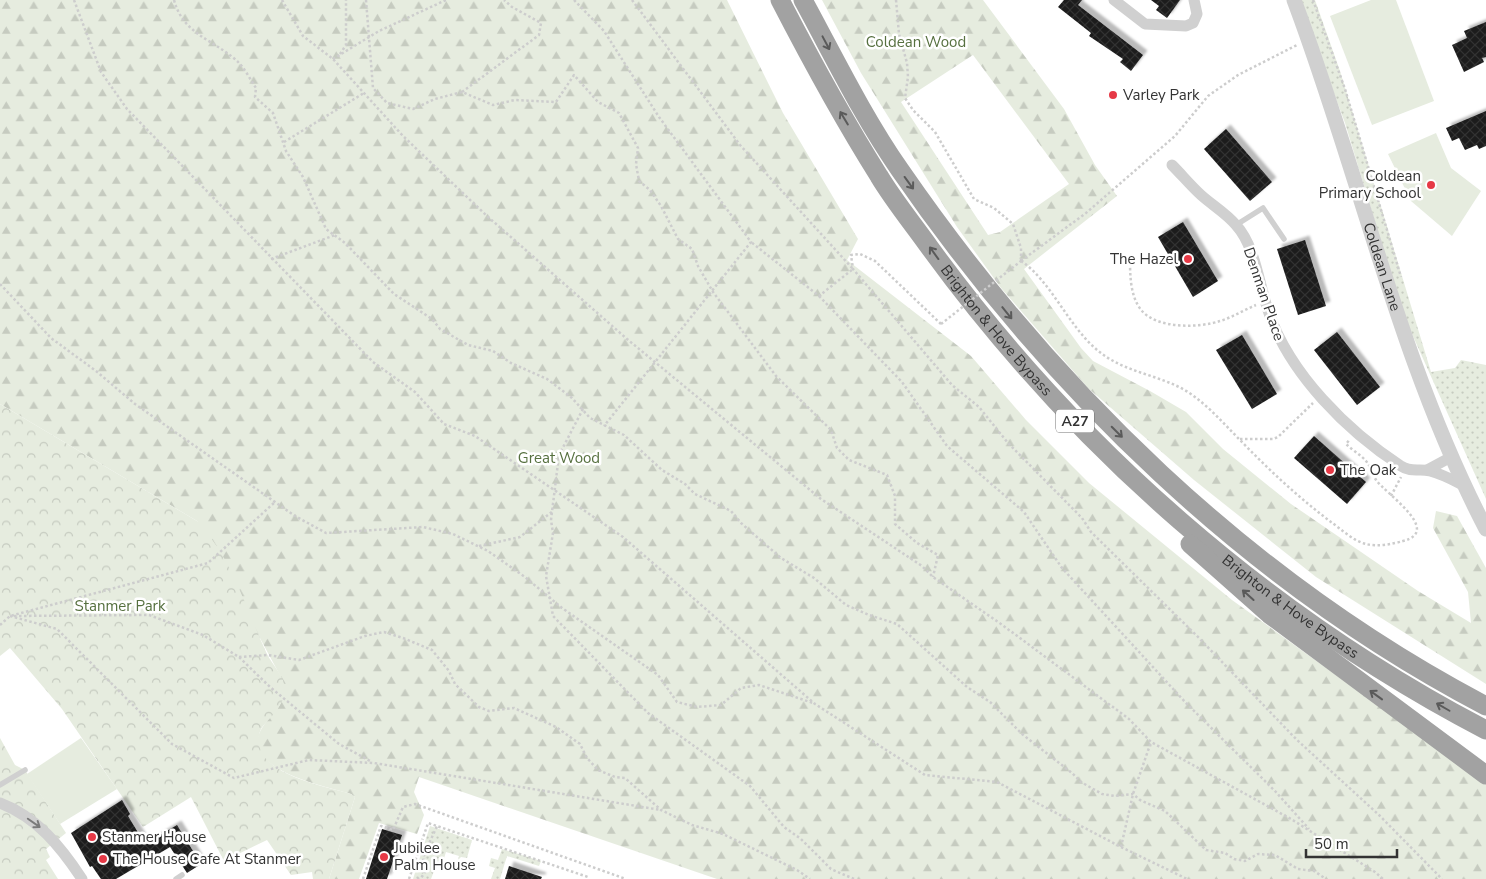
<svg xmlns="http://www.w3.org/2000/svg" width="1486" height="879" font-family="'Nunito Sans',sans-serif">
<defs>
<pattern id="grass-dots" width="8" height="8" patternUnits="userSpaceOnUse" patternTransform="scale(1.25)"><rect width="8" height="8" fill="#e6ecdf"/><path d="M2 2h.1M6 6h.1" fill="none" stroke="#c6cbc0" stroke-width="1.8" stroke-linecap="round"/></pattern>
<pattern id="forest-firs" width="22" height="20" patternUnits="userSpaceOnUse" patternTransform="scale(1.25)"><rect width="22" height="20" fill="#e6ecdf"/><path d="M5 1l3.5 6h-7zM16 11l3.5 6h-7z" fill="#c6cbc0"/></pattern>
<pattern id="park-crowns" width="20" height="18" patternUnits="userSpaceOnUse" patternTransform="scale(1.25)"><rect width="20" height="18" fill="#e6ecdf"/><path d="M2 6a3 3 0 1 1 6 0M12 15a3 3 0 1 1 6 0" fill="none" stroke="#c6cbc0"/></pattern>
<pattern id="building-cross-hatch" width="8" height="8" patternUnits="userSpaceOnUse" patternTransform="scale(1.25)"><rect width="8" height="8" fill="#1a1a1a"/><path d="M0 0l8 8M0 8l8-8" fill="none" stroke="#333"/></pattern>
<filter id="shadow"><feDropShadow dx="4.5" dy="-4.5" stdDeviation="1" flood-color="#0004"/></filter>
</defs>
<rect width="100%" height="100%" fill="#fff"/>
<g fill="url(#grass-dots)">
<polygon points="1299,0 1315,0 1340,71 1431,372 1455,368 1461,360 1486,365 1486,499 1403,314 1345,123"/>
<polygon points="430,826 472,840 467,858 461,857 458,860 459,856 446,852 442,865 437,863 431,879 413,879"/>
<polygon points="502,849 541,861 539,866 507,856 500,879 491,879 495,868 489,866 491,858 498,860"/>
</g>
<g fill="url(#forest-firs)" fill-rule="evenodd">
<path d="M0 0H727L783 113 858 239 847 260 971 356 1026 420 1089 483 1232 600 1486 783V879H717L419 777 414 792 424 815 417 834 379 823 359 879H329L355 797 351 794C328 787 236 769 262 728 274 709 286 708 283 681L197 521 0 404Z"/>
<path d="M822 0H983L1064 109 1095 165 1117 196 1024 269 1081 348 1093 361 1150 391 1186 412 1223 449 1291 504 1418 591 1471 623 1468 592 1433 528 1436 511 1457 516 1486 568V684L1316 577 1194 480 1088 388 1001 288 957 227 861 73ZM973 55 1069 184 1000 232 988 235 901 102Z"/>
</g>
<g fill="url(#park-crowns)">
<path d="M0 404 197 521C232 558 246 609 267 654 272 664 282 674 284 684 287 703 274 713 263 726 259 731 258 738 259 744 264 776 325 786 351 794L355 797 329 879H313L312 872 291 875 267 840 224 861 191 797 143 827 62 709 10 648 0 656Z"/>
<polygon points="0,738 15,765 25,770 66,833 46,849 50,857 46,860 58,879 0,879"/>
</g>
<g fill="#e6ecdf">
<polygon points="1371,0 1396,0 1434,101 1372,125 1330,16"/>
<polygon points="1436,133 1451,168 1481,191 1452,236 1411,201 1388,154"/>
<polygon points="81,738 117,789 60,824 27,774"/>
</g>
<g fill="url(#building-cross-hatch)" filter="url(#shadow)">
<polygon points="1064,0 1082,0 1078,5 1143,55 1131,71 1120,62 1123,59 1089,36 1091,33 1058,7"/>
<polygon points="1151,0 1180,0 1167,18 1156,10 1159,6"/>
<polygon points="1486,22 1486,57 1482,58 1484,62 1464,72 1452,45 1467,38 1464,31"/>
<polygon points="1486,111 1486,146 1479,149 1477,145 1465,150 1459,138 1452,141 1446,128"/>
<polygon points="1226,129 1272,182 1250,201 1204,149"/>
<polygon points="1183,222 1218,281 1193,297 1158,237"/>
<polygon points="1305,240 1326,306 1298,315 1277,249"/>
<polygon points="1337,332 1380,387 1357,405 1314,350"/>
<polygon points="1242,335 1277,394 1252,409 1216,350"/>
<polygon points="1314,436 1366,482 1347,504 1294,458"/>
<polygon points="122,800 130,814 128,816 145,844 177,825 201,864 187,873 170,847 116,879 101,879 92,866 90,867 71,833"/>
<polygon points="382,829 402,835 387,879 366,879"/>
<polygon points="509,866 542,877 541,879 505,879"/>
</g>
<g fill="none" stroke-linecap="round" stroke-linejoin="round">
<g stroke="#cdcdcd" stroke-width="2.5" stroke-dasharray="2.5 2.5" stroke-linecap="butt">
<polyline points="74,0 101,72 127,109 373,362 415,392 444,424 475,436 623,537 815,704 925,775 997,782 1121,847 1187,879"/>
<path d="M174 0C183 34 212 39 236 60 244 67 250 79 256 88L255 97 273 113 286 151 303 177 326 229 345 243 394 294 432 319 440 329 468 345 493 351 511 363 547 379 572 398 590 418 624 435 662 470 685 484 695 494 731 511 741 523 781 558 814 578 846 605 869 615 897 624 967 687 990 702 1022 734 1072 773 1081 782 1102 794 1115 796 1133 794 1140 800 1165 811 1206 850 1225 853 1234 859 1245 861 1258 854 1275 855 1298 869 1314 871 1326 879"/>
<polyline points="282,0 303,36 333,59 403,136 487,216 627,339 821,499 922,566 933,577 1001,624 1129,719 1151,742 1291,819 1375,872 1383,879"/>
<polyline points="366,0 373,88 387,103 413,109 435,99 462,92 493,105 515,100 556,102 574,75 598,102 619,113 638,148 636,164 639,181 650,190 661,206 678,239 692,249 698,266 713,292 776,376 831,430 837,448 849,460 887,475 895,496 895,524 917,543 938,555 933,577"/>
<polyline points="574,0 604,31 659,117 751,242 604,426"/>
<polyline points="632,0 740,145 853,269 819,296 751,242"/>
<polyline points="896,0 899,34 907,63 908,77 905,98 913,110 935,132 974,199 994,208 1013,224 1021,248 1021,261"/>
<polyline points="1313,0 1345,89 1401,277"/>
<polyline points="340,54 346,45 346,0"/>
<polyline points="333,59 379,31 446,0"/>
<polyline points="462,92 539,35 541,23 512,7 504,0"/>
<polyline points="284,142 364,93"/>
<path d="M1130 258C1130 275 1130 297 1142 311 1158 329 1199 328 1220 321 1233 317 1244 310 1256 305"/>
<polyline points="271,259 335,235"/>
<path d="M1021 261C1050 280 1068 325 1096 349 1123 373 1159 374 1188 392 1209 406 1224 424 1241 441 1269 470 1298 497 1331 522 1341 529 1353 541 1366 544 1377 547 1393 544 1403 541 1443 531 1385 493 1377 481 1372 475 1371 467 1366 461 1361 455 1352 450 1346 444L1350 439"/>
<polyline points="1021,261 1086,213 1175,136 1208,96 1238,75 1297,45"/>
<polyline points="0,284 51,338 96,371 135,404 295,516 326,533 423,527 453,534 488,551 525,577 562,608 658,675 677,702 697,707 721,705 741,688 759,685 813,703"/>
<polyline points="819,296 902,382 947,446 1024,512 1062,568 1186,703 1275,791 1309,829"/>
<polyline points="941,324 875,261 860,254 851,255 853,269 952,385 979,407 1008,443 1082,518 1091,532 1199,638 1297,740 1379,815 1442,879"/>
<polyline points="583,409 559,455 551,520 553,533 546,576 553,616 648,713 750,786 784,827 801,839 831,869 854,879"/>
<polyline points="1240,439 1273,439 1278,437 1313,403"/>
<polyline points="1391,496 1401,477"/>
<polyline points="479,546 520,537 553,511"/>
<polyline points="10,616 57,629 172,744 234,778 309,760 374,763 661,810"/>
<polyline points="14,616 149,615 203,635 239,657 270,687 339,744 372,762"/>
<polyline points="0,625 10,616 208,563 275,502"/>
<polyline points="239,657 268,655 299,660 365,636 384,632 403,638 432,650 449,671 455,684 479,707 489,711 514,708 556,727 580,744 587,758 598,770 615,777 625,778 661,810 692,825 723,834 797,870 810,879"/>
<polyline points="1121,847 1133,794 1151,742"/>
<polyline points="425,871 423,857 437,826"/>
<polyline points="363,879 381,826 393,830 403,807 415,804 626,879"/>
<polyline points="409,879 428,823 588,877 588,879"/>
<polyline points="417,879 421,878 427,869 435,868"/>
</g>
<g stroke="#d0d0d0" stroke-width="5.5">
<polyline points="1236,225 1263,208 1284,239"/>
<polyline points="0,785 25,770"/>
<polyline points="176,879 182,875"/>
</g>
<g stroke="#d0d0d0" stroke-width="11">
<polyline points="1114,0 1145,24 1186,26 1193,23 1197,14 1194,0"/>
<path d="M1172 165C1182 175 1191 186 1201 195 1212 205 1226 213 1236 225 1256 247 1259 286 1269 313 1290 374 1347 431 1401 466 1411 473 1420 468 1430 471 1442 474 1453 480 1465 486"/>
<polyline points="1427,470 1453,456"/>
<path d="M0 803C37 817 61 847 82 879"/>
</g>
<path stroke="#d0d0d0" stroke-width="15" id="s1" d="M1294 0C1360 175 1399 362 1486 529"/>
<g stroke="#a2a2a2" stroke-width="19">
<path id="s2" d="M780 0C811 60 843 119 879 176 894 201 913 224 930 248 1075 447 1267 616 1486 730"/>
<path d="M803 0C834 57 863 117 900 170 1051 389 1249 582 1486 706"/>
<polyline points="1190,544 1269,614 1486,775"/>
</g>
<polyline stroke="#cdcdcd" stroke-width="2.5" stroke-dasharray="2.5 2.5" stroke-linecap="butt" points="941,324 1021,261"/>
</g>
<defs><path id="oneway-shaft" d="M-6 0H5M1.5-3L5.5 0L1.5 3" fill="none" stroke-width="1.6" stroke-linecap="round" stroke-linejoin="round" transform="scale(1.25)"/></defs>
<g stroke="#5a5a5a">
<use href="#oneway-shaft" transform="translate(826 43) rotate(62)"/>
<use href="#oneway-shaft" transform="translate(844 118) rotate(-121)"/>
<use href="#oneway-shaft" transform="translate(909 183) rotate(54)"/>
<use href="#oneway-shaft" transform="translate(934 253) rotate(-126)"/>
<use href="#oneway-shaft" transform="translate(1007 313) rotate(51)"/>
<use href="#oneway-shaft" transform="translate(1117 432) rotate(45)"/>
<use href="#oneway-shaft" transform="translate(1248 595) rotate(-138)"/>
<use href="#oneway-shaft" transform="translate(1376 695) rotate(-144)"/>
<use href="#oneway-shaft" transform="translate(1443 707) rotate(-150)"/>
</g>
<use stroke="#7a7a7a" href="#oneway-shaft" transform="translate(34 823) rotate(35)"/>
<g fill="#e63946" stroke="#fff" stroke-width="2">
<circle cx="1113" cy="95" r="5"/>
<circle cx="1431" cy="185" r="5"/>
<circle cx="1188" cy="259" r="5"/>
<circle cx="1330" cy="470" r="5"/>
<circle cx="92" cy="837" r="5"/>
<circle cx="384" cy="857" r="5"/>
<circle cx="103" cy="859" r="5"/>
</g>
<g text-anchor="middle" stroke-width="5" stroke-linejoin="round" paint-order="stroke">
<rect fill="#fff" stroke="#707070" stroke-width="1" x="1056" y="409.5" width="38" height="23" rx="4"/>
<g font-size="14" font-weight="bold" fill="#333">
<text x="1075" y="426">A27</text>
</g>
<g font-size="15" fill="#56703f" stroke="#fff">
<text x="916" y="47">Coldean Wood</text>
<text x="559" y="463">Great Wood</text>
<text x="120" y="611">Stanmer Park</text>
</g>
<g font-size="15" fill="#333" stroke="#fff" text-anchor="start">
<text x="1123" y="100">Varley Park</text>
<text x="1421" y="181" text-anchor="end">Coldean<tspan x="1421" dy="17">Primary School</tspan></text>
<text x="1178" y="264" text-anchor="end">The Hazel</text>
<text x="1340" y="475">The Oak</text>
<text x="102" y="842">Stanmer House</text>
<text x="394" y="853">Jubilee<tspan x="394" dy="17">Palm House</tspan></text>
<text x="113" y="864">The House Cafe At Stanmer</text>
</g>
<g font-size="15" fill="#333" stroke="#fff">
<text dy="5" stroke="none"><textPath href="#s1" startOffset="281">Coldean Lane</textPath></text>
<text transform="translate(1264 294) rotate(71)" y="5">Denman Place</text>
<text dy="5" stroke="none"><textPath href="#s2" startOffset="396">Brighton &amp; Hove Bypass</textPath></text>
<text dy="5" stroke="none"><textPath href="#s2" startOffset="801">Brighton &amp; Hove Bypass</textPath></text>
</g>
</g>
<path d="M1306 849v8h91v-8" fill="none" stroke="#333333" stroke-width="2.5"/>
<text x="1314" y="849" font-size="15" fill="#333333" stroke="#ffffff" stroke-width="4" paint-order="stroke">50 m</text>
</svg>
